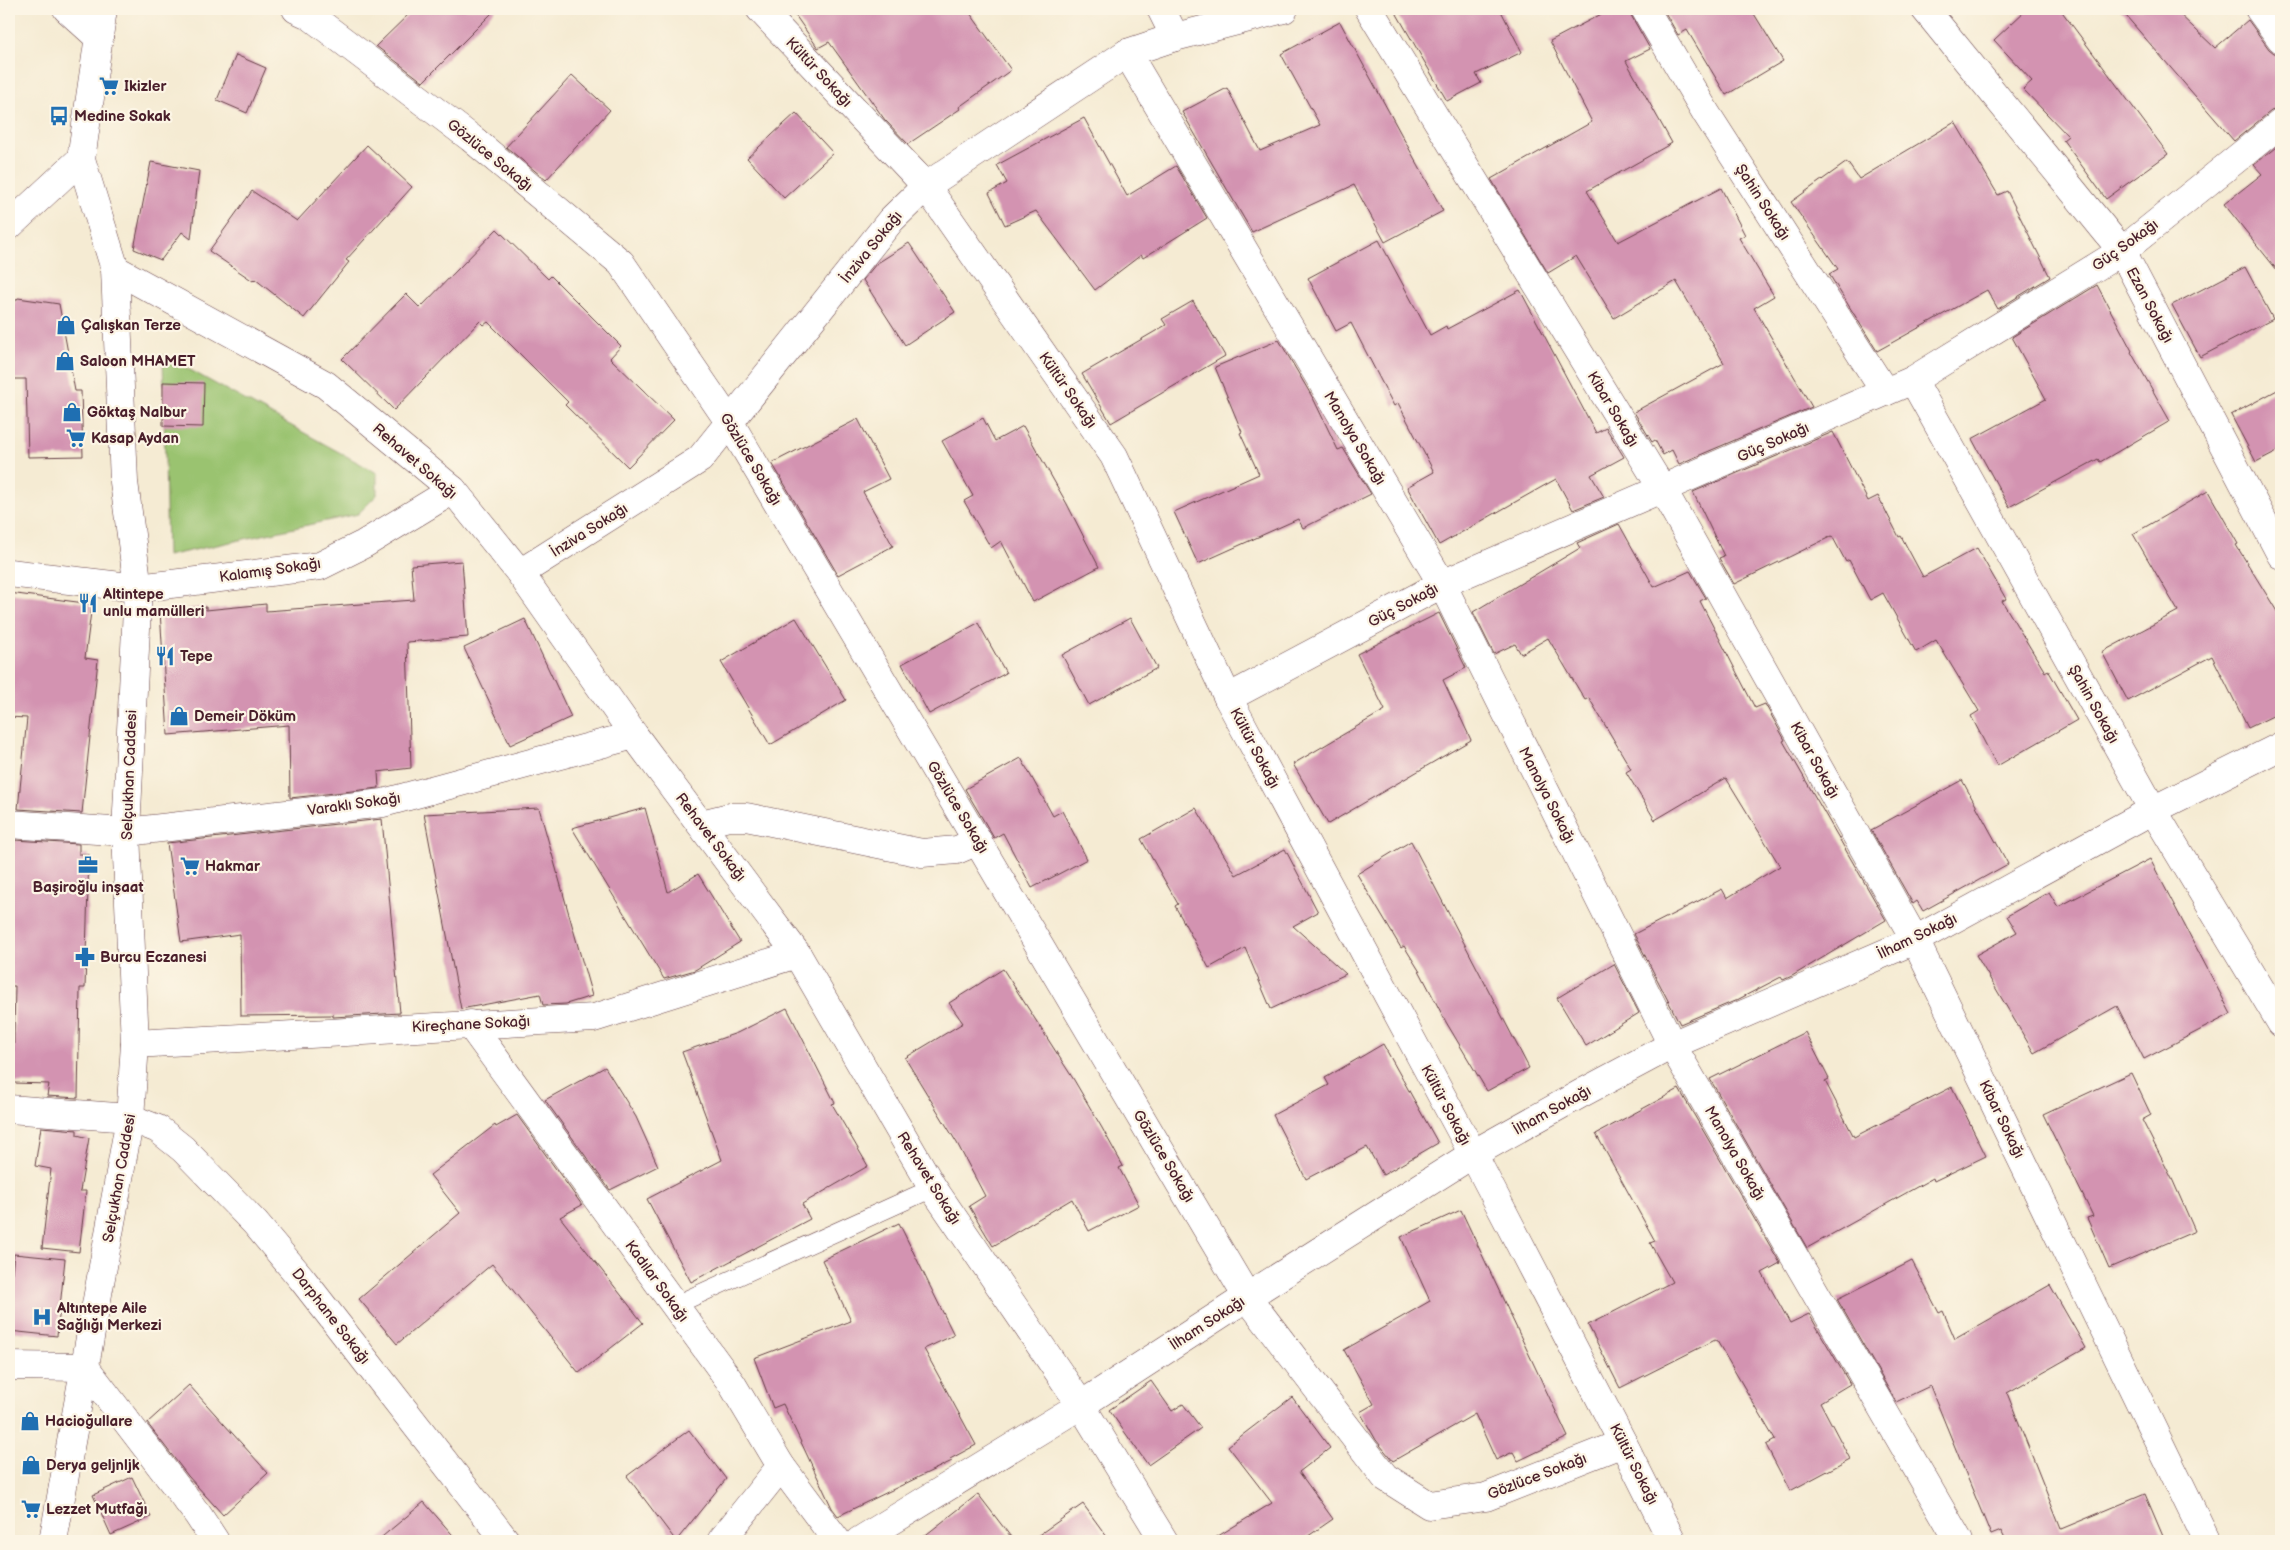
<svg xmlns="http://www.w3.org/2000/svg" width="2290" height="1550" font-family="'Balsamiq Sans',sans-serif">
<rect width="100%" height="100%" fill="#fcf5e5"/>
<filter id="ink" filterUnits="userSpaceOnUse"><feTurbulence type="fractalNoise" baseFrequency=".02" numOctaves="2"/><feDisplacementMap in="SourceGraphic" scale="10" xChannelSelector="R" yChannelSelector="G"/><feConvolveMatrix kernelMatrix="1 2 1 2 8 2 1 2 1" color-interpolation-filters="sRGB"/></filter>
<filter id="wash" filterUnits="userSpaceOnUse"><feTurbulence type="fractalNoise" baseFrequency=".0096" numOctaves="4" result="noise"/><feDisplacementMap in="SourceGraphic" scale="20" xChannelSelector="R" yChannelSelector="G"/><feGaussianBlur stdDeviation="1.12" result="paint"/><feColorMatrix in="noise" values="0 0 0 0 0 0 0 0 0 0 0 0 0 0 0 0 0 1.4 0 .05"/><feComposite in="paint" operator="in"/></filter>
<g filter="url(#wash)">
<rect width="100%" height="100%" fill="#f5ebd3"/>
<polygon fill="#9ac370" stroke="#72714e" points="163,355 377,473 377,495 358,514 167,556"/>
<g id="blocks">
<g fill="#d393b1">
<polygon points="414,9 496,9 423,82 376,46"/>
<polygon points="791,9 967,9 1011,70 959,107 960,109 908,144 885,120 829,42 818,48"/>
<polygon points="1394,9 1500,9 1522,52 1476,74 1481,83 1447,101"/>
<polygon points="1611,9 1629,9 1632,17 1650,49 1626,61 1672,143 1587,191 1618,242 1721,188 1745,235 1739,238 1774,296 1754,308 1812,407 1679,464 1672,450 1663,455 1655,440 1652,442 1634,412 1724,363 1676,281 1614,318 1576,256 1548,273 1491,179 1592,122 1550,41"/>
<polygon points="1663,9 1751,9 1783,61 1726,95 1687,30 1678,35"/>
<polygon points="2027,9 2060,9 2168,154 2106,199 2063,140 2068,136 2023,89 2032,81 1994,40"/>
<polygon points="2120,9 2174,9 2215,48 2248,20 2269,49 2274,53 2281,54 2281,108 2271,111 2234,141"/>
<polygon points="1340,22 1443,211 1385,242 1354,185 1252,232 1182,112 1227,88 1260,151 1320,125 1281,54"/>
<polygon points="236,55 266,68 247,113 217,100"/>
<polygon points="572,75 610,110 546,180 506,147"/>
<polygon points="796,113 833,153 784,198 747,158"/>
<polygon points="1084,118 1127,196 1176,166 1207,218 1143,258 1141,255 1095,290 1036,211 1005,225 989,193 1007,183 997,165"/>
<polygon points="1955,122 1998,195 2007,191 2050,277 1998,309 1987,290 1877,351 1829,274 1838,269 1791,202 1847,162 1859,179"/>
<polygon points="2281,143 2281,275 2224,204 2262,174 2254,165"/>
<polygon points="367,145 412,187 346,260 349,262 304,318 255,279 253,281 209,251 252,191 297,221"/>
<polygon points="151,162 199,171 191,239 182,232 161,260 134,249"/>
<polygon points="497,229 548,279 551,276 621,346 610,358 674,420 628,467 565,405 568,402 488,322 484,325 480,321 394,410 342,359 406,294 420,308"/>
<polygon points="1379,240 1430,335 1446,326 1447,329 1520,290 1596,433 1606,428 1624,457 1591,475 1604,497 1573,510 1556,479 1439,545 1407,487 1434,472 1398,403 1394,406 1351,323 1336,331 1308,278"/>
<polygon points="909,243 955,312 905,345 863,280 876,264"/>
<polygon points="2245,267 2273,319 2200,357 2172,305"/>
<polygon points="2097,285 2132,351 2131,352 2170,421 2100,462 2098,459 2009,507 1972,439 2046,399 2012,337"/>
<polygon points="18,298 59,304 75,391 81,391 83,456 28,457 26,379 9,379 9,309"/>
<polygon points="1193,301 1225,356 1111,423 1082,374 1166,325 1162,319"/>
<polygon points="1279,340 1314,400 1338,450 1343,448 1371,494 1303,528 1298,519 1198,564 1174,512 1259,474 1240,433 1242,432 1215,367"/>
<polygon points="163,382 204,383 203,427 163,426"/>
<polygon points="2281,388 2281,449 2256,462 2231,415"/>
<polygon points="983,418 995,441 1023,426 1067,504 1099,567 1033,602 1001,541 991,548 964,501 973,496 942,441"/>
<polygon points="858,419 889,479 863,492 893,546 838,575 772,463"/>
<polygon points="1833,432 1868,501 1878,496 1899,537 1901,536 1923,577 1977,548 2006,599 2002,601 2045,672 2048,670 2077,720 1997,766 1971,716 1979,711 1936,640 1916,652 1883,593 1870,600 1849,560 1846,562 1832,536 1734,584 1719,558 1724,556 1693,492"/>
<polygon points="2208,491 2238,544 2236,545 2281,618 2281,712 2248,728 2212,656 2128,701 2102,652 2178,611 2133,534"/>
<polygon points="1619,524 1654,587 1690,571 1706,598 1700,601 1755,708 1765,704 1785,740 1783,741 1886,920 1792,976 1783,980 1781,977 1737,1000 1680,1024 1634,934 1722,889 1727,898 1780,866 1726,778 1655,820 1626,772 1631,769 1589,698 1585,700 1548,638 1521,654 1515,644 1494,654 1473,612 1580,548 1577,543"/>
<polygon points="462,561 468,637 407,642 411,768 378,772 379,788 290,798 289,725 168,735 160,611 206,607 206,610 266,604 266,611 414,600 411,565"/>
<polygon points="9,593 92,604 85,658 98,660 82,813 18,809 27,718 9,717"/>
<polygon points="1439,613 1466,668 1443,680 1471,740 1328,824 1293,764 1385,710 1357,654"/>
<polygon points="796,618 846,700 770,745 721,662"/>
<polygon points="1130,618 1157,668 1089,705 1062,655"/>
<polygon points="525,619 571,717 510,745 464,648"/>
<polygon points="978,623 1006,673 929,714 902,664"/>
<polygon points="1021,758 1053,816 1062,811 1087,859 1032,888 1003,833 994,838 965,789"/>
<polygon points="1962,780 2008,864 1923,911 1917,901 1913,904 1871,830"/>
<polygon points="539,808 592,996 566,1004 543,1005 540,994 461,1009 424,814"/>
<polygon points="645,808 668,892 698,874 740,942 695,970 664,979 572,828"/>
<polygon points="1196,808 1236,875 1285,849 1318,912 1293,926 1346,974 1271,1009 1245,948 1209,968 1175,906 1178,904 1141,839"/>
<polygon points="382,819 400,1013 333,1017 333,1015 241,1016 240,934 181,942 167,843"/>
<polygon points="15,840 79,844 79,854 89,854 85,988 80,988 78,1098 47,1096 49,1084 13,1083 15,986 9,986 9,852 13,852"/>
<polygon points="1411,841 1529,1068 1487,1091 1446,1022 1420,972 1404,946 1401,948 1357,874"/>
<polygon points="2150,859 2231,1014 2144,1059 2117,1006 2034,1053 1976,955 2017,932 2007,916 2049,892 2058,907"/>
<polygon points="1614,964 1639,1013 1586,1046 1557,998"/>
<polygon points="1003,969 1074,1080 1102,1128 1123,1166 1119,1168 1139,1205 1089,1231 1072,1199 993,1246 969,1206 985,1196 957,1143 905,1058 963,1023 949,1003"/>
<polygon points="787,1008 835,1103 832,1104 868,1166 802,1204 810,1219 691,1282 647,1199 722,1160 682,1052 737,1033"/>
<polygon points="1805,1032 1829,1079 1825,1081 1854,1137 1952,1087 1986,1156 1934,1181 1933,1178 1807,1248 1710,1079"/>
<polygon points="1383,1044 1438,1143 1383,1175 1367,1147 1306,1179 1273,1115 1329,1085 1325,1078"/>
<polygon points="605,1067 636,1117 658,1166 610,1190 545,1100"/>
<polygon points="2131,1073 2151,1115 2142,1120 2173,1181 2195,1231 2109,1268 2087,1218 2093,1216 2043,1114"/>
<polygon points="1679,1089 1780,1263 1762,1273 1790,1323 1809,1314 1850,1384 1820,1402 1850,1459 1790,1491 1766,1445 1775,1440 1717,1341 1715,1340 1620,1388 1588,1325 1672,1282 1650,1243 1655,1241 1596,1134"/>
<polygon points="517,1115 582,1205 560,1217 643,1323 579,1373 492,1264 397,1344 359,1299 460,1213 430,1175 495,1125 496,1127"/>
<polygon points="41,1127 77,1130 77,1135 89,1138 80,1191 86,1191 79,1252 42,1248 51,1169 35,1166"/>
<polygon points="1461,1210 1568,1437 1518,1461 1513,1452 1496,1460 1475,1414 1393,1461 1376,1440 1360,1412 1374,1404 1344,1350 1430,1301 1401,1237"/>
<polygon points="899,1223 954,1335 924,1349 976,1445 950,1459 952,1461 838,1516 832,1508 783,1404 773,1408 754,1358 851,1321 822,1260"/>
<polygon points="14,1254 65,1259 57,1336 9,1331 9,1300"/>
<polygon points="1912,1261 1939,1313 1943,1311 1955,1339 2050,1285 2086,1348 2007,1393 2061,1529 2145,1494 2165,1541 2006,1541 2001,1531 1991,1535 1930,1386 1896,1402 1837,1299"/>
<polygon points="1151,1381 1172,1411 1183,1404 1201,1428 1148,1465 1109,1410"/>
<polygon points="189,1385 268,1473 223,1515 188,1476 147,1423"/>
<polygon points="1292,1397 1330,1448 1299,1472 1333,1519 1301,1541 1210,1541 1272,1503 1228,1446"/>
<polygon points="689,1430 726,1479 676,1541 627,1476"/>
<polygon points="132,1477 151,1517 111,1535 93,1495"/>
<polygon points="978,1494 1014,1541 918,1541"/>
<polygon points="424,1502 458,1541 377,1541"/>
<polygon points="1083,1504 1110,1541 1030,1541"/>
</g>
</g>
</g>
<g filter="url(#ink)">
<use href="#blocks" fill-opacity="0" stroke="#643e44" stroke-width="1"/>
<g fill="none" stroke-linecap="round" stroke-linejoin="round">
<defs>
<polyline id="service" points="675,1305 933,1188"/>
<g id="minor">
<polyline points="67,9 99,38"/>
<polyline points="296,9 309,15 471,138 621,263 730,423 1247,1297 1385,1477 1429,1505 1486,1497 1623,1443"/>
<polyline points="760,9 926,186 1114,456 1228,698 1473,1154 1623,1443 1672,1541"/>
<polyline points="1161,9 1175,37"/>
<polyline points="1369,9 1663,490 1915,940 2207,1541"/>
<polyline points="1645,9 1706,113 1885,392"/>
<polyline points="1925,9 2122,251 2281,555"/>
<polyline points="2259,9 2281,39"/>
<polyline points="1127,53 1442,584 1672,1045 1959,1541"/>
<polyline points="9,226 81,159"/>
<polyline points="115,269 326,385 453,490 520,573 634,735 797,954 933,1188 1081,1405 1164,1541"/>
<polyline points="1913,380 2153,810 2281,1023"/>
<polyline points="9,573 138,588 320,566 364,544 453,490"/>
<polyline points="520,573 700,459 891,220 926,186 1127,53 1175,37 1284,9"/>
<polyline points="1228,698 1442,584 1913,380 2122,251 2281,123"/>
<polyline points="9,824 126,832 383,803 634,735"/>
<polyline points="701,824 729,817 746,817 922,853 957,850 978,841"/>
<polyline points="470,1024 732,1384 781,1466 837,1541"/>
<polyline points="135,1044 594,1018 797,954"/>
<polyline points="9,1109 130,1118 158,1129 183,1149 255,1223 302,1279 506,1541"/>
<polyline points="9,1366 85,1367 198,1515 215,1541"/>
<polyline points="721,1541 781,1466"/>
<polyline points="859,1541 1081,1405 1247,1297 1473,1154 1582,1093 1672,1045 1915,940 2153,810 2281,746"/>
</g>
<polyline id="tertiary" points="53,1541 130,1118 135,1044 126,832 138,588 124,482 115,269 81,159 103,9"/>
</defs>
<use href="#service" stroke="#643e44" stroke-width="19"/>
<use href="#minor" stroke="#643e44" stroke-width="29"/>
<use href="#tertiary" stroke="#643e44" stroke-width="29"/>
<use href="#service" stroke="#fff" stroke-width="18"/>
<use href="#minor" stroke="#fff" stroke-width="28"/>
<use href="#tertiary" stroke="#fff" stroke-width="28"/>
</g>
</g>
<defs>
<symbol id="supermarket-bare" viewBox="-9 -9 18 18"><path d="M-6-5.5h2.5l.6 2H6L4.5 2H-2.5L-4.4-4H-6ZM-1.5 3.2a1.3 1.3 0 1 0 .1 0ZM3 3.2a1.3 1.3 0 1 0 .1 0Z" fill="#1f6fb2" stroke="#fcf5e5" stroke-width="2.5" paint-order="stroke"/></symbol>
<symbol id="bus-bare" viewBox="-9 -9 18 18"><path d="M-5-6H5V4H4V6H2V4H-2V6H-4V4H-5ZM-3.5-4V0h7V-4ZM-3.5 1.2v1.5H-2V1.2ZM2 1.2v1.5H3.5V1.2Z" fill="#1f6fb2" stroke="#fcf5e5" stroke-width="2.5" paint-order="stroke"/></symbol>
<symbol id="shop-bare" viewBox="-9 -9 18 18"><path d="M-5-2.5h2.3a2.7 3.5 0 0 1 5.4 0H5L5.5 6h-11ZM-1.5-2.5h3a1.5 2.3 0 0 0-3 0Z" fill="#1f6fb2" stroke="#fcf5e5" stroke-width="2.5" paint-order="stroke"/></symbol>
<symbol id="restaurant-bare" viewBox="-9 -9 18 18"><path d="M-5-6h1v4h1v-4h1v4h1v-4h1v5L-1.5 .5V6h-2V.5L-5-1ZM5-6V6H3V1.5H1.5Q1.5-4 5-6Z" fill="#1f6fb2" stroke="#fcf5e5" stroke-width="2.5" paint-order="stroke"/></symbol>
<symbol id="office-bare" viewBox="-9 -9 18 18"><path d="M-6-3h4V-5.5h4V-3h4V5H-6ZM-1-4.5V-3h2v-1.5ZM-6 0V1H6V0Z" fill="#1f6fb2" stroke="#fcf5e5" stroke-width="2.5" paint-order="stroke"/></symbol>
<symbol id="pharmacy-bare" viewBox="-9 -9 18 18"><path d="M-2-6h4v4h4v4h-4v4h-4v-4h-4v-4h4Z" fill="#1f6fb2" stroke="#fcf5e5" stroke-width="2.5" paint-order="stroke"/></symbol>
<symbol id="hospital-bare" viewBox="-9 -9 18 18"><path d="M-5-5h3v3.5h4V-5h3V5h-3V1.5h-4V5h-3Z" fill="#1f6fb2" stroke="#fcf5e5" stroke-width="2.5" paint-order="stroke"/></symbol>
</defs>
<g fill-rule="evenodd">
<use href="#supermarket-bare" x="95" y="72" width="28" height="28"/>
<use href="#bus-bare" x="45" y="102" width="28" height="28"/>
<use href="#shop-bare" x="52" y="311" width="28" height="28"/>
<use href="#shop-bare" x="51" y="347" width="28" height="28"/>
<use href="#shop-bare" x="58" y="398" width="28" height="28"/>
<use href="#supermarket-bare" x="62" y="424" width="28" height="28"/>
<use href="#restaurant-bare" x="74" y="589" width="28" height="28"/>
<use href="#restaurant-bare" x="151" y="642" width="28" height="28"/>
<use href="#shop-bare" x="165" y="702" width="28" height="28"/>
<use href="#office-bare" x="74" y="851" width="28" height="28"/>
<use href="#supermarket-bare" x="176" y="852" width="28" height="28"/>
<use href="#pharmacy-bare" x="71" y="943" width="28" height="28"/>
<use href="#hospital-bare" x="28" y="1303" width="28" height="28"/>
<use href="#shop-bare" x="16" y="1407" width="28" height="28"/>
<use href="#shop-bare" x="17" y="1451" width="28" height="28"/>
<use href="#supermarket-bare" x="17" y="1495" width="28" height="28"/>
</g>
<g text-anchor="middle" stroke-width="4.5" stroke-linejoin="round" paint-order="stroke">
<g font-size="15" fill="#4a1f2b" stroke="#fcf5e5">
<text transform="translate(819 72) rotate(47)" y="5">Kültür Sokağı</text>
<text transform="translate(490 155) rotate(39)" y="5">Gözlüce Sokağı</text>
<text transform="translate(1763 202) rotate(57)" y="5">Şahin Sokağı</text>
<text transform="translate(2125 245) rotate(-36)" y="5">Güç Sokağı</text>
<text transform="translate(871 247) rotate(-51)" y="5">İnziva Sokağı</text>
<text transform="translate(2150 305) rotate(62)" y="5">Ezan Sokağı</text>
<text transform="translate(1068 390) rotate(55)" y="5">Kültür Sokağı</text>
<text transform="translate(1613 409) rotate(59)" y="5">Kibar Sokağı</text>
<text transform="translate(1355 438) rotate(59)" y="5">Manolya Sokağı</text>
<text transform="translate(1773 442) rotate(-24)" y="5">Güç Sokağı</text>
<text transform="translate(751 459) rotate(59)" y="5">Gözlüce Sokağı</text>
<text transform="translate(415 461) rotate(41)" y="5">Rehavet Sokağı</text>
<text transform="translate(589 530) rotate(-32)" y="5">İnziva Sokağı</text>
<text transform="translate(270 570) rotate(-8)" y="5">Kalamış Sokağı</text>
<text transform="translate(1403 605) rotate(-28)" y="5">Güç Sokağı</text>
<text transform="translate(2094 704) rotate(61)" y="5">Şahin Sokağı</text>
<text transform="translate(1255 748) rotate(62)" y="5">Kültür Sokağı</text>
<text transform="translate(1815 760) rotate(61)" y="5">Kibar Sokağı</text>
<text transform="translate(129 775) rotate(-88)" y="5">Selçukhan Caddesi</text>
<text transform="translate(1547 795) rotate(63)" y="5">Manolya Sokağı</text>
<text transform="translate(354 804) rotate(-8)" y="5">Varaklı Sokağı</text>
<text transform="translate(958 807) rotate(59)" y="5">Gözlüce Sokağı</text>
<text transform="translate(711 837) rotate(53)" y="5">Rehavet Sokağı</text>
<text transform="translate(1917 936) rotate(-26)" y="5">İlham Sokağı</text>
<text transform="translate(471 1024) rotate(-3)" y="5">Kireçhane Sokağı</text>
<text transform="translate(1446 1105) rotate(62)" y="5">Kültür Sokağı</text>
<text transform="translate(1552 1110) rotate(-29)" y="5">İlham Sokağı</text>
<text transform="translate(2002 1119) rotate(64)" y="5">Kibar Sokağı</text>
<text transform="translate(1735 1153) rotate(60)" y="5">Manolya Sokağı</text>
<text transform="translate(1164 1156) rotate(59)" y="5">Gözlüce Sokağı</text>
<text transform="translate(119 1178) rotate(-80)" y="5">Selçukhan Caddesi</text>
<text transform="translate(929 1178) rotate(58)" y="5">Rehavet Sokağı</text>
<text transform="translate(657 1281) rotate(54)" y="5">Kadılar Sokağı</text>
<text transform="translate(331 1316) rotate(52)" y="5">Darphane Sokağı</text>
<text transform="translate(1207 1323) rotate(-33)" y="5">İlham Sokağı</text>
<text transform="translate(1634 1464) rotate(63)" y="5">Kültür Sokağı</text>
<text transform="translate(1537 1476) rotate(-21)" y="5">Gözlüce Sokağı</text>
</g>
<g font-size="15" font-weight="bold" fill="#4a1f2b" stroke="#fcf5e5" text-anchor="start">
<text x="124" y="91">Ikizler</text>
<text x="74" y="121">Medine Sokak</text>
<text x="81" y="330">Çalışkan Terze</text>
<text x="80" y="366">Saloon MHAMET</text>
<text x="87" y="417">Göktaş Nalbur</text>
<text x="91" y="443">Kasap Aydan</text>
<text x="103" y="599">Altintepe<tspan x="103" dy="17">unlu mamülleri</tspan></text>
<text x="180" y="661">Tepe</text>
<text x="194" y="721">Demeir Döküm</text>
<text x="205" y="871">Hakmar</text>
<text x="88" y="892" text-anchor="middle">Başiroğlu inşaat</text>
<text x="100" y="962">Burcu Eczanesi</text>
<text x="57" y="1313">Altıntepe Aile<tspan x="57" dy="17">Sağlığı Merkezi</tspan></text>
<text x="45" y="1426">Hacioğullare</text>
<text x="46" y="1470">Derya geljnljk</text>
<text x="46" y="1514">Lezzet Mutfağı</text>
</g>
</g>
<rect width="2290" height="1550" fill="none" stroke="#fcf5e5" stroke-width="30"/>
</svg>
